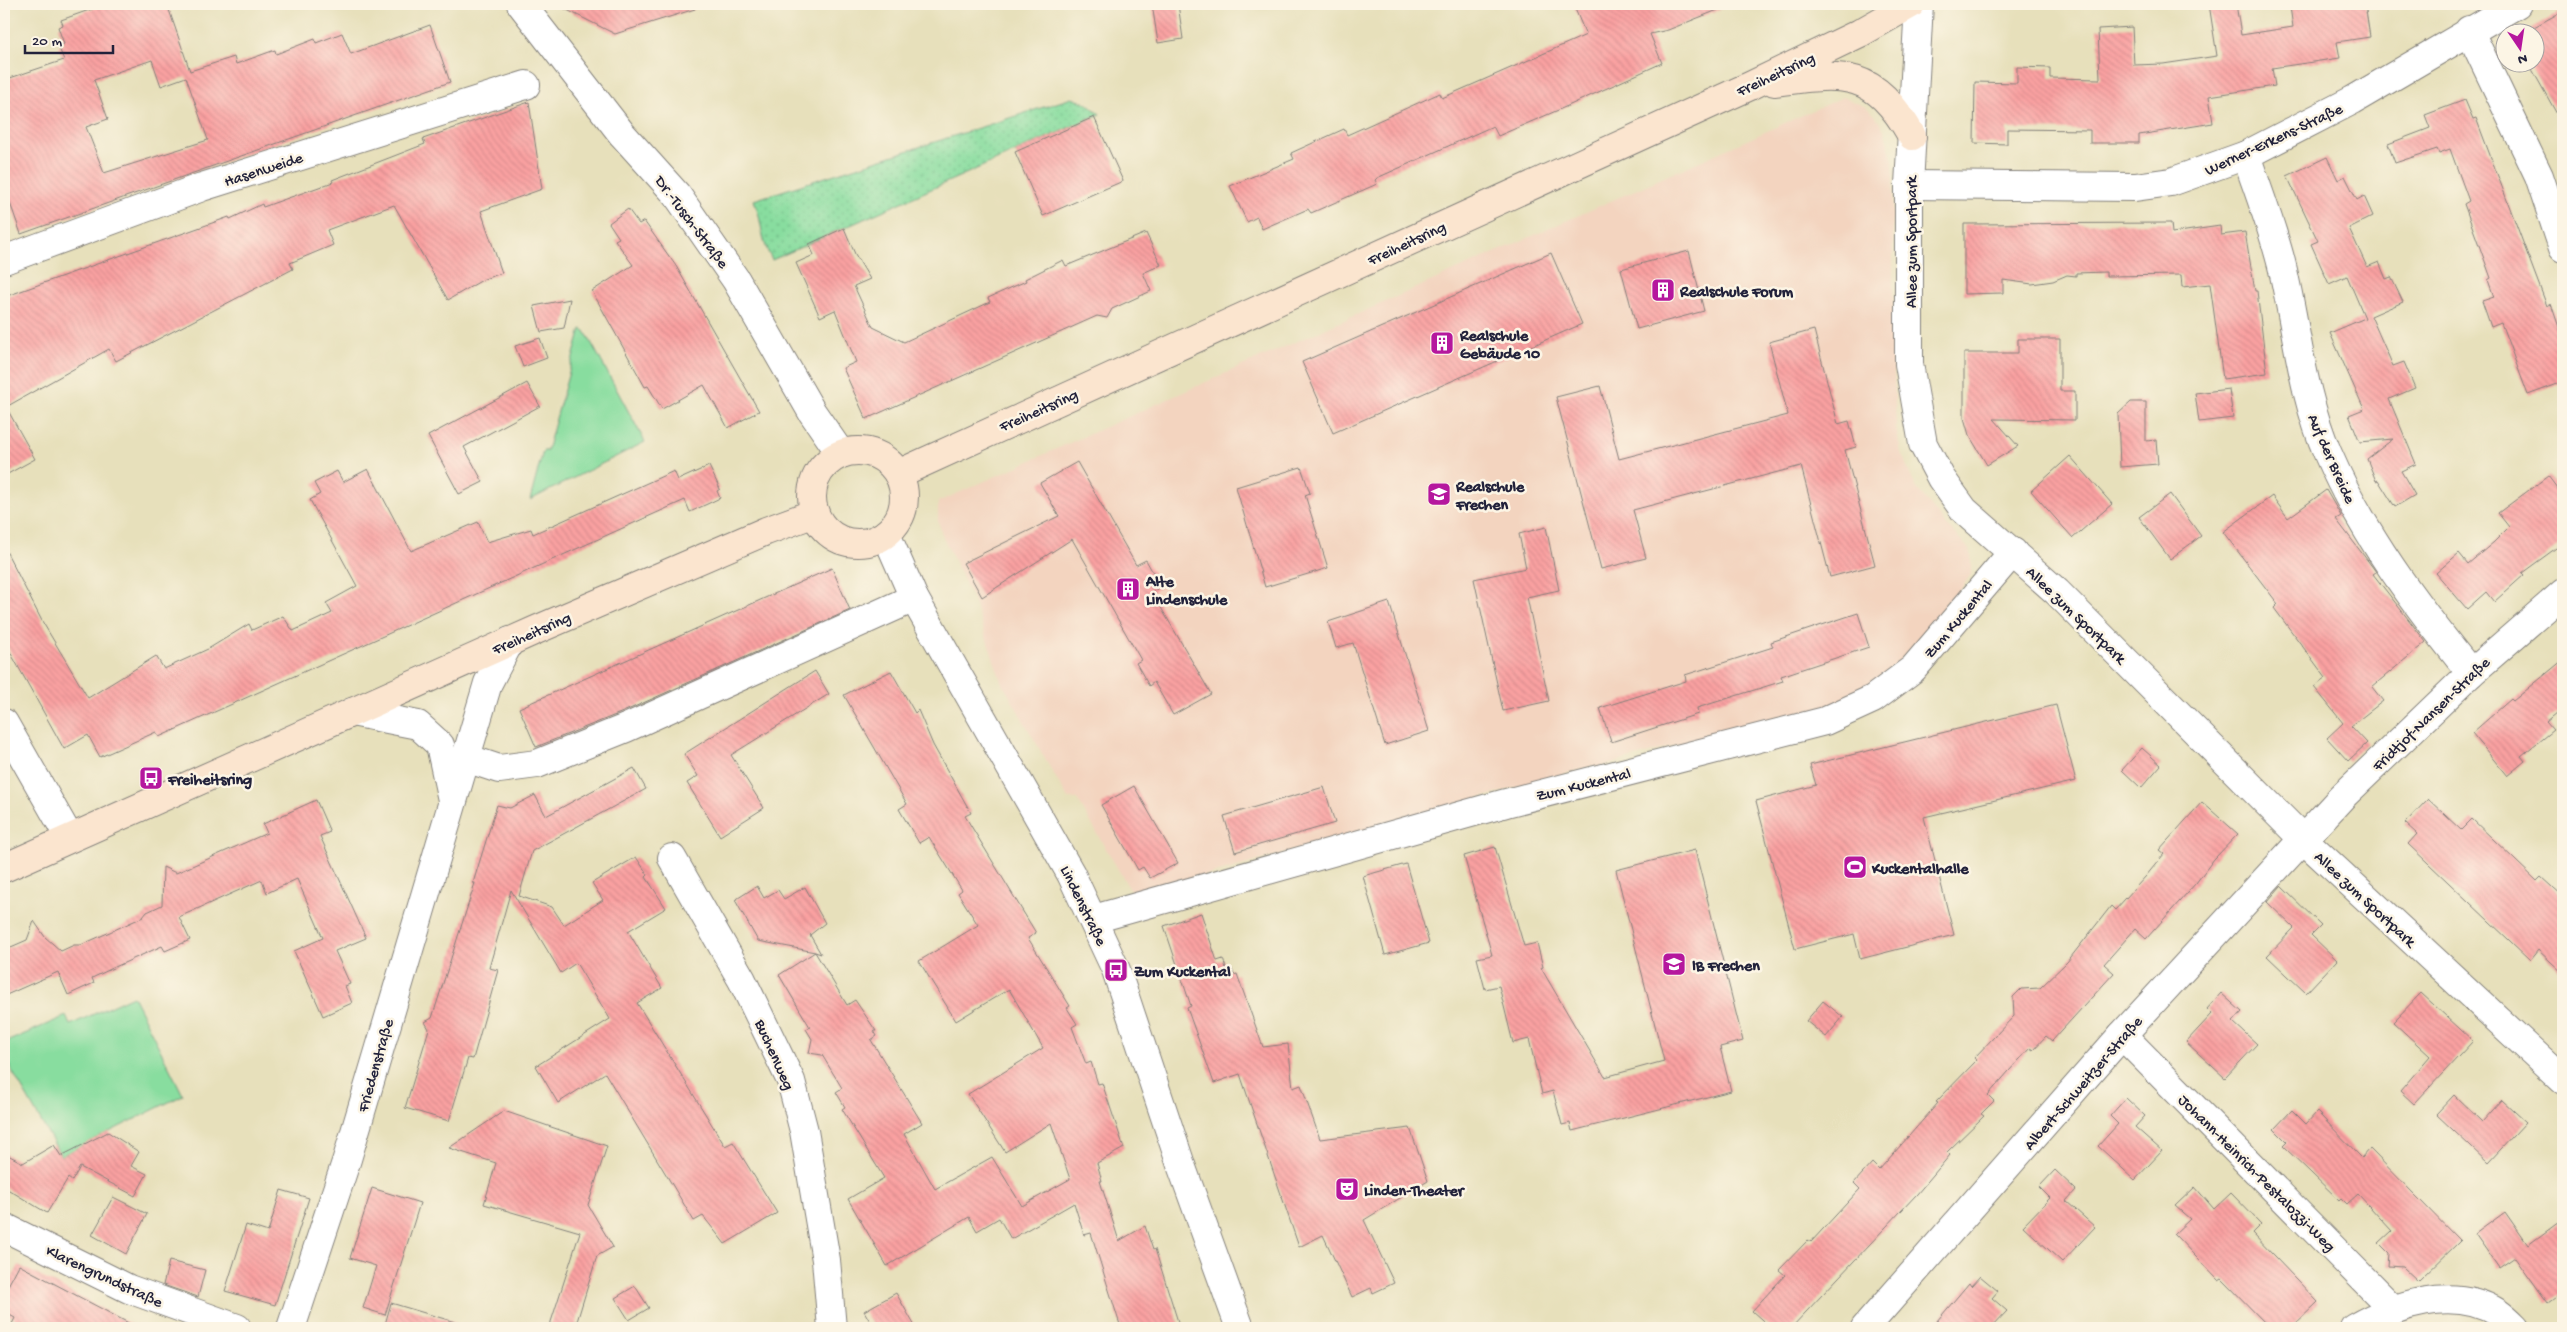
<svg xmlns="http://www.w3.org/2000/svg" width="2567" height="1332" font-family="'Gochi Hand',sans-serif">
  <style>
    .built { fill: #f3d4bf }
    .grass { fill: url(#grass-dots); stroke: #55806d }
    .green { fill: #88dd9f; stroke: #55806d }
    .building { fill: url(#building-back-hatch); fill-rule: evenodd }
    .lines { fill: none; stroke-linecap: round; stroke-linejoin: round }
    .minor-casing { stroke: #84817b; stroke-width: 30 }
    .tertiary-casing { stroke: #84817b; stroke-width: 30 }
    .secondary-casing { stroke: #84817b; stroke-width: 30 }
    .minor { stroke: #fff; stroke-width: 28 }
    .tertiary { stroke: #fff; stroke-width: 28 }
    .secondary { stroke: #fbe5cf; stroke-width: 28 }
    .labels { text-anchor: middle; stroke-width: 5; stroke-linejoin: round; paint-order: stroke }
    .street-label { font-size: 16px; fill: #22223b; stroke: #fcf5e5 }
    .poi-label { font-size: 16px; font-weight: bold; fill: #22223b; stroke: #fcf5e5; text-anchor: start }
  </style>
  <defs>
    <pattern id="grass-dots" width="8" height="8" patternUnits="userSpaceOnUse" patternTransform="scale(1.25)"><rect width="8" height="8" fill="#88dd9f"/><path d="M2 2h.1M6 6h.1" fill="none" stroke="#75bd8a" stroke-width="1.8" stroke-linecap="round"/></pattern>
    <pattern id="building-back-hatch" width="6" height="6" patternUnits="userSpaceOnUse" patternTransform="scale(1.25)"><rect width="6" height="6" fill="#faa1a1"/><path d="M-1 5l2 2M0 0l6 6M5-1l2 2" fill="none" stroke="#d68a8c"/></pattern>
  </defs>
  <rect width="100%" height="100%" fill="#fcf5e5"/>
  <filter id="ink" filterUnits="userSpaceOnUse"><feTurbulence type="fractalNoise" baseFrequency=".02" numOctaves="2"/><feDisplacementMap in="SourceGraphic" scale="10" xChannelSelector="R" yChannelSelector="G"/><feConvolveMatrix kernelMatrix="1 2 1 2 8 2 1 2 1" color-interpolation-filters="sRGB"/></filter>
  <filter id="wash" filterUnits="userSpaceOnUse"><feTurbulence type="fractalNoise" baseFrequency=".0096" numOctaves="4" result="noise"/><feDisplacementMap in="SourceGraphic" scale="20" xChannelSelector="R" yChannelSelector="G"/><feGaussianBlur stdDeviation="1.12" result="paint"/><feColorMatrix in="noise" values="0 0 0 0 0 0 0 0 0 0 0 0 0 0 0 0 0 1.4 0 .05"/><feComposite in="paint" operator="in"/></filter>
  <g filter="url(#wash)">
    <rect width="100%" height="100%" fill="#e7e0bb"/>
    <path class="built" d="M1843,97l23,10 9,8 9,15 9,31v183l3,85 5,23 14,34 27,34 26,28 3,8v18l-23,34 -51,57 -37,27 -18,10 -37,12 -92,21 -117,33 -3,-2 -452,128 -9,-1 -55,-94h-9l-67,-118 -28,-82 -30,-62 -5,-16v-19z"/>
    <path class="grass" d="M1072,98l16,6 12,10 -328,146c-12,-21 -9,-38 -18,-60z"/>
    <g class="green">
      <path d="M581,329l4,2 60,111 -115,58 13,-49h4z"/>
      <path d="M133,996l50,99 -122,61 -57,-99v-14l62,-27 4,9z"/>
    </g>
    <g id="blocks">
      <g class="building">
        <path d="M106,4h61l23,67 44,-14 2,7 39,-14 1,4 39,-15 1,4 26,-10 9,21 79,-29 20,57 -429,152 -17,-48v-106l60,-20 -6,-14 6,-2 -6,-17 5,-2 -2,-5zM152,60l9,26 25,-9 22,63 -104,33 -18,-46 22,-8 -14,-39z"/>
        <path d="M555,4h139l1,5 -80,25z"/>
        <path d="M1152,4h26l5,35 -25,4z"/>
        <path d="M1573,4l157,1 -62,25 -18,4 12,29 -92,42 -72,31 -5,-10 -116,52 -2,2 2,4 -66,29 -3,-4 -46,20 -5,-12 -10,5 -17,-36 64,-27 -3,-6 53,-24 3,6 93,-42 2,5 144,-63z"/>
        <path d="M2209,4h27l5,31 52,-8 -3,-20 23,-3h52l5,33 -33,5 3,16 -68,10 3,18 -66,10 4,27 -74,12v8h-49v-13l-83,-1v15l-33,-1 1,-61 42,1v-16l33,1v10l50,1 -2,-50 34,-2 2,38 29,-1 54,-8z"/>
        <path d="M2563,11v114l-35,-63h6v-30h-9z"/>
        <path d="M2465,100l8,19 3,-1 71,188 4,-2 12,35v43l-35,13 -27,-72 -10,4 -9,-26 12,-4 -6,-17 3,-2 -27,-74 5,-3 -19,-52 -11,4 -2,-4 -42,14 -7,-19 42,-16 -5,-13z"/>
        <path d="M529,102l13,87 -61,22 21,62 -18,6 -36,21 -54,-95 -67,25 6,15 -43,18 3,6 -177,92 -7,-12 -103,58 29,52 -31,17v-179l225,-80 1,2 32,-15 1,3 70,-25 -1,-2 93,-36 -2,-5z"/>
        <path d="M1094,117l29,64 -80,35 -28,-64z"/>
        <path d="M2327,157l11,23 7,-4 12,24 7,-4 9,20 -24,12 18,39 12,-5 7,17 5,-2 12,25 -32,14 22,50 11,-4 11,26 -26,11 27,65 -15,7 14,24 -20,12 -17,-27 -2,1 -9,-22 26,-20 -33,3 -11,-27 15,-6 -34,-76 35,-15 -18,-42 -18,8 -18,-40 7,-3 -31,-65z"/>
        <path d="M628,209l11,15 5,-3 32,45 83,145 -31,17 -24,-43 -42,24 -14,-23 -3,1 -53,-96 41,-26 -18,-25 4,-2 -10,-15z"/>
        <path d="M2171,223l1,10 48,-7 1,9 24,-3 10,59h2l10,82 -44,6 -13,-95 -28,3 -1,-12 -75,1v-4l-30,1v3l-9,-1 -14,6 -21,3 -29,-4v13l-39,1v-70z"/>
        <path d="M844,228l11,26 15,25 -16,7 19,41 31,15 86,-40 -2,-4 38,-17 -1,-2 38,-19 3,6 80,-33 15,32 -18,8 8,18 -39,18 -5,9 -10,-2 -231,103 -23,-51 13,-6 -21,-52 -15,7 -24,-54 18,-8 -5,-11z"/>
        <path d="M1689,251l15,60 -67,18 -16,-60z"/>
        <path d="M1551,253l31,71 -249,109 -31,-71z"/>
        <path d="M570,299l-6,29 -23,4 -7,-26z"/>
        <path d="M1814,330l24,94 11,-3 7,26 -11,3 30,115 -45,12 -29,-111 -168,44 13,48 -45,11 -45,-172 44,-11 19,73 169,-44 -19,-73z"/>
        <path d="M540,338l7,20 -24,9 -8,-21z"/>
        <path d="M2018,339h42v52h15v29l-81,-1 24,27 -31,19 -18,-30 -5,-17v-65h54z"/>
        <path d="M527,383l13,23 -76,41 19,35 -24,12 -31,-58z"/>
        <path d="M2229,389l4,29 -34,4 -4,-29z"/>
        <path d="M2131,402h15v39l10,-1 2,24 -38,3 -2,-53z"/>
        <path d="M2070,456l42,48 -39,34 -42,-47z"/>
        <path d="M1077,462l59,103 10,-5 15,27 -9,5 59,102 -38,21 -19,-33 -5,4 -13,-23 5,-3 -69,-121 -90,58 -19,-34 96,-47 -19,-33z"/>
        <path d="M709,466l11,23 -3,2 3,7 -30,14 -5,-12 -526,237 -3,-5 -56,25 -12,-22 -24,14 -60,-108v-94l38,74 46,77 68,-42 8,13 44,-20 41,-25 3,6 31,-14 10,15 39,-18 -6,-10 31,-17 -47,-86 10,-6 -6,-11 23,-12 6,11 25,-13 43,82 67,-29 9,20 44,-13 2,5 141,-63 4,9z"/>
        <path d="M1301,467l9,26 -5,2 23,73 -63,19 -29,-100z"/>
        <path d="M2548,476l15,20v47l-41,30 2,2 -30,27 -8,-10 -19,17 -31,-36 23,-20 9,11 26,-22 15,-15 -11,-14z"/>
        <path d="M2326,490l15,26 -5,3 38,50 2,3 -3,2 53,68 -54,45 11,14 -32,25 16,17 -19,18 -21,-23 16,-15 -29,-36 12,-9 -52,-70 4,-4 -55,-72 49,-36 16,22z"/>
        <path d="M2170,494l31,42 -31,23 -31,-42z"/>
        <path d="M1546,527l13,63 -32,7 22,104 -46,10 -29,-132 52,-11 -7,-34z"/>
        <path d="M832,568l18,42 -227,102 -87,35 -17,-39z"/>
        <path d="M1389,602l40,129 -44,14 -32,-102 -17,5 -8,-26z"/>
        <path d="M1858,613l11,34 -88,29 2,5 -86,27 1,6 -87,28 -11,-34 86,-27 -1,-6 88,-28 -2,-5z"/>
        <path d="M2563,660v48l-17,14 7,8 -32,26 4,5 -18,15 -35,-43 39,-34 2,2z"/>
        <path d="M815,671l14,23 -98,61 33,53 -44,28 -33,-53 11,-7 -14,-22z"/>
        <path d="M891,671l24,42 3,-3 15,35 38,68 -6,3 71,117 -8,5 42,68 -3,2 10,16 -5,3 14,37 5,-2 7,22 4,-1 22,65 -27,15 5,18h-2l19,60 26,-15 8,24 2,-1 25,79h-59l-30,-95 -7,2 -10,-32 -63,36 -12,-21 -22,13 -8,-14 -82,49 -39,-67 36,-21 -42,-69 3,-2 -9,-15 6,-4 -20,-33 -13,-2 3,-14 -6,-10 4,-2 -31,-52 36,-23 -57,-11 -23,-41 22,-14 7,12 14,-8 6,9 21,-12 20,36 -15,12 11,19 -6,-2 32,53 8,-5 21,31h-2l3,5 -6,4 51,83 -18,11 31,55 57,-32 30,49 48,-27 -19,-56 -46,29 -37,-58 75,-46 -34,-59 -53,32 -37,-60 59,-36 -20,-32 4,-3 -33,-53 -10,6 -20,-34 8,-5 -63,-109z"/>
        <path d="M2056,705l20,76 -152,36 30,118 -94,24 -6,-25 -59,15 -39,-148 60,-16 -6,-20z"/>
        <path d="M2142,748l19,17 -20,23 -19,-18z"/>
        <path d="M634,768l12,21 -114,62 -13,45 33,11 12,18 39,-25 -11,-17 44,-26 12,18 -2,2 20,31 -38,23 34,57 -25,15 88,143 8,-4 44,71 -52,31 -22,-28 -9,5 -89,-148 -47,30 -22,-37 74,-47 -34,-56 -15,10 -50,-83 -22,78 9,2 -25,89 -5,-1 -19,63 -44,-13 24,-79 -4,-7 7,-4 43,-135h-2l24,-78 13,3 25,-13 11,21z"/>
        <path d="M1134,786l44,77 -28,15 -7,-11 -5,3 -37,-65z"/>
        <path d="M1324,787l11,36 -100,29 -11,-36z"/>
        <path d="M2428,799l33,31 11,-11 65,62 4,-4 22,20v76l-25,-23 -8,10 -122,-116 9,-10 -12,-11z"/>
        <path d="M316,800l14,32 -10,4 46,102 -31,13 15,33 -5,2 7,17 -29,13 -29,-65 29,-13 -26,-59 -30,14 -5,-13 -83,37 11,23 -25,11 -3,-5 -47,21 -23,11 2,5 -26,12 -10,-23 -54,24v-46l23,-10 7,-19 11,16 16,14 13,-6h7l62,-28 4,-5 15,-7 1,-38 13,6 91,-40 -4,-9z"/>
        <path d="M2202,802l36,32 -24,25 -18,24 -50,56 -11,-10 -31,35 10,9 -62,68 -6,-5 -13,14 -3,-2 -21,23 -21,24 6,6 -13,13 3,2 -37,36 3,3 -33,39 -126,134h-20l-19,-17 33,-36 -6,-5 29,-30 3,2 49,-53 -6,-6 18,-20 7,7 59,-67 -2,-1 41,-42 -3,-2 40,-42 -1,-19 8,-8 19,-1 27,-26 44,-56 4,4 31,-34 18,-22 -5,-4z"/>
        <path d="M1495,847l29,99 13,-3 6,24 -2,1 64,109 59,-16 -48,-191 79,-20 48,191 -23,6 11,44 -159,40 -2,-8 -8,2 -9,-34 -11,3 -13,-55 -16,4 -14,-57 -14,3 -8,-31 15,-3 -28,-99z"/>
        <path d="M1406,864l23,79 -44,12 -22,-79z"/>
        <path d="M2281,886l40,39 -10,10 26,25 -31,33 -39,-37 27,-28 -27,-26z"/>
        <path d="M1201,913l16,48 6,-2 4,12 5,-2 2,6 3,-1 26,73 25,-3 5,44 8,-3 19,54 90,-11 18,53 -64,39 30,63 -21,10 -2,-5 -19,9 -29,-62 -24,12 -59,-173 -26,9 -27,-75 4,-2 -27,-80z"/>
        <path d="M2221,993l21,19 -9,10 24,22 -32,34 -39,-36 26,-28 -5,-5z"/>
        <path d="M2421,993l52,48 -59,63 -14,-13 30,-35 -37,-34z"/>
        <path d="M1823,1001l20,16 -17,20 -20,-16z"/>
        <path d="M2454,1095l28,27 20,-22 24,22 -38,41 -52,-49z"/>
        <path d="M2126,1098l19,18 -10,11 27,24 -27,29 -37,-34 20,-22 -8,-8z"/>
        <path d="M2292,1110l14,14 11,-12 45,46 8,-9 90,92 -42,41 -16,-15 -14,-1 1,-13 -10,-10 13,-12 -34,-37 -11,10 -6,-6 -2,2 -56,-54 4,-4 -13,-13z"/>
        <path d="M504,1111l103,35 -19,59 25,42 -16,9 -22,72h-26l31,-96 -96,-28 12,-41 -47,-15z"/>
        <path d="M108,1132l31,20 -8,14 16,8 -12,22 -55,-29 -8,14 -4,-3 -21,35 -43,-26v-34l19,10 31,-18 7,11z"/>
        <path d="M2055,1170l21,20 -10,11 29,26 -33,35 -39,-36 27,-28 -11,-11z"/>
        <path d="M2195,1187l19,22 17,-16 30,31 -9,9 66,69 -27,26h-21l-48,-49 -3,2 -45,-47 16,-15 -15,-13z"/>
        <path d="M372,1188l48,15 -35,112 -22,-7 13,-42 -26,-8z"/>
        <path d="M281,1190l28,8 -34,107 -50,-14 21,-66 22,7z"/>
        <path d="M113,1197l34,17 -21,40 -34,-19z"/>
        <path d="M2505,1212l23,33 35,-26v73l-15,11 -33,-46 -16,11 -24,-34z"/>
        <path d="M169,1261l36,9 -7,27 -35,-12z"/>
        <path d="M19,1265l119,63h-128l5,-10 -11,-6v-19z"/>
        <path d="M1980,1276l18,15 -6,7 15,13 -16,17h-60l38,-45 2,3z"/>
        <path d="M635,1286l14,22 -20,12 -14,-22z"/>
        <path d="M896,1293l20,35h-42l-10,-17z"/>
        <path d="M391,1303l64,19 -1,6h-70z"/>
      </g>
    </g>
  </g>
  <g filter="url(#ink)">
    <use href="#blocks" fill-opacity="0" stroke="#84817b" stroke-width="1"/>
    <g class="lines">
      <g class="minor-casing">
        <g id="minor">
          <path d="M1919,4l-10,181v179l14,80 18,34 23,32 93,82 246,247 260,241"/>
          <path d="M2469,30l70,146 24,72"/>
          <path d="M2246,155c12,36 27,74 36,111 15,63 20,129 46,188 35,81 88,151 143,219"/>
          <path d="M1909,185l226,2 36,-5 75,-27 107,-55 164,-96"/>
          <path d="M4,260l198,-73 324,-102"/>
          <path d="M352,712l66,13 22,20 12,55"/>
          <path d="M4,723l65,114"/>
          <path d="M466,758l33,11 38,-5 89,-36 288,-130"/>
          <path d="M672,858l70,122 49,101 13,50 22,129 6,68"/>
          <path d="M1094,919l412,-116 319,-82 48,-22 40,-30 100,-117"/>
          <path d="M2122,1035l272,275"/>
          <path d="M4,1227l125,62 108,39"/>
          <path d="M291,1328l56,-169 141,-476 22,-42"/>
          <path d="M1865,1328l257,-293 220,-238 129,-124 92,-80"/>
          <path d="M2354,1328c41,-23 100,-43 144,-15 6,4 12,10 17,15"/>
        </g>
      </g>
      <g class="tertiary-casing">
        <g id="tertiary">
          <path d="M521,4l101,130 55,61 59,85 76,132 29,42"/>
          <path d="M886,534l28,64 157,276 45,96 65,195 59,163"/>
        </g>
      </g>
      <g class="secondary-casing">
        <g id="secondary">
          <path d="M1774,82c70,-9 99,-14 138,54"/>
          <circle cx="858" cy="497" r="46"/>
          <path d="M898,474l852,-388 110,-53 51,-29"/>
          <path d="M4,868l532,-238 230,-99 49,-18"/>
        </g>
      </g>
      <use href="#minor" class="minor"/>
      <use href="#tertiary" class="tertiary"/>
      <use href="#secondary" class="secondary"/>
    </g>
  </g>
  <defs>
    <g id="building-square" transform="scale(1.25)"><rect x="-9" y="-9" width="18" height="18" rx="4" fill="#b5179e" stroke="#fcf5e5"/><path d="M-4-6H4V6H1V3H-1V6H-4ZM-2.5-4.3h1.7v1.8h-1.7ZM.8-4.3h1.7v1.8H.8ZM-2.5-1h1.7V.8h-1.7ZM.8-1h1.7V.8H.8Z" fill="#fff"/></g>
    <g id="school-square" transform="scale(1.25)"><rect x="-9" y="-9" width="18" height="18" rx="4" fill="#b5179e" stroke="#fcf5e5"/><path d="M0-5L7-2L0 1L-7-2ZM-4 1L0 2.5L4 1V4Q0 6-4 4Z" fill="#fff"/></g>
    <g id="bus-square" transform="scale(1.25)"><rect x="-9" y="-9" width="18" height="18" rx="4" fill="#b5179e" stroke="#fcf5e5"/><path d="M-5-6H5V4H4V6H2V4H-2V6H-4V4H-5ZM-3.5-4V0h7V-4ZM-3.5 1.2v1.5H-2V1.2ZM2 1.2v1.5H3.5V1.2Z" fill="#fff"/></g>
    <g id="stadium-square" transform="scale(1.25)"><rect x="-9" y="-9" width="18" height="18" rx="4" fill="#b5179e" stroke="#fcf5e5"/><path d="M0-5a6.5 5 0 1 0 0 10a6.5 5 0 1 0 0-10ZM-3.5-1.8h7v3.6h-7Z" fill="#fff"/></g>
    <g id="theatre-square" transform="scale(1.25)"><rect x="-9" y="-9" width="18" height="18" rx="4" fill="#b5179e" stroke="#fcf5e5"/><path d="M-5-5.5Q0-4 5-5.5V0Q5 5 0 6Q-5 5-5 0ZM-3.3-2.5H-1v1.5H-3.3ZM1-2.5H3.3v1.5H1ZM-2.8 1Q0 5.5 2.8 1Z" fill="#fff"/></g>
  </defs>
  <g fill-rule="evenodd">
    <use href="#building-square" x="1663" y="290"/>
    <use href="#building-square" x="1442" y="343"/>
    <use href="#school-square" x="1439" y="494"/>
    <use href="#building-square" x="1128" y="589"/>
    <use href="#bus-square" x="151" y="778"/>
    <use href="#stadium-square" x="1855" y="867"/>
    <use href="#school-square" x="1674" y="964"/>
    <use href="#bus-square" x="1116" y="970"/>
    <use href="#theatre-square" x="1347" y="1189"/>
  </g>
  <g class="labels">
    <g class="street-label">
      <text transform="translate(1775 73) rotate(-25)" y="6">Freiheitsring</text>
      <text transform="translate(2273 138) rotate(-25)" y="6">Werner-Erkens-Straße</text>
      <text transform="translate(263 168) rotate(-18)" y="6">Hasenweide</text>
      <text transform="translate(693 221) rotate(53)" y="6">Dr.-Tusch-Straße</text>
      <text transform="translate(1406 242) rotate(-25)" y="6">Freiheitsring</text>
      <text transform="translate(1910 242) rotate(-90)" y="6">Allee zum Sportpark</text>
      <text transform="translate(1038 409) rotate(-24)" y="6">Freiheitsring</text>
      <text transform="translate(2333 458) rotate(66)" y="6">Auf der Breide</text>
      <text transform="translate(2077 614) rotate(44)" y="6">Allee zum Sportpark</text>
      <text transform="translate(1957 618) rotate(-50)" y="6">Zum Kuckental</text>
      <text transform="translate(531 632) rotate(-24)" y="6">Freiheitsring</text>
      <text transform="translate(2430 713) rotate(-44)" y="6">Fridtjof-Nansen-Straße</text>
      <text transform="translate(1583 783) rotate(-14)" y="6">Zum Kuckental</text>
      <text transform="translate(2366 898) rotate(43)" y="6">Allee zum Sportpark</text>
      <text transform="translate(1085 905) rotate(64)" y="6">Lindenstraße</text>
      <text transform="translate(776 1054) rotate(66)" y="6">Buchenweg</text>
      <text transform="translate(374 1065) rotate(-74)" y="6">Friedenstraße</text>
      <text transform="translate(2082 1082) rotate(-49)" y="6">Albert-Schweitzer-Straße</text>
      <text transform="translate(2258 1172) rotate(45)" y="6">Johann-Heinrich-Pestalozzi-Weg</text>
      <text transform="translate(105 1275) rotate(25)" y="6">Klarengrundstraße</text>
    </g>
    <g class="poi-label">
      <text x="1680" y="296">Realschule Forum</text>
      <text x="1460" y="340">Realschule<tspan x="1460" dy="18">Gebäude 10</tspan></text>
      <text x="1456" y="491">Realschule<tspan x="1456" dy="18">Frechen</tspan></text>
      <text x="1146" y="586">Alte<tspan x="1146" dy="18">Lindenschule</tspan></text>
      <text x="168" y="784">Freiheitsring</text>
      <text x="1872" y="873">Kuckentalhalle</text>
      <text x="1692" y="970">IB Frechen</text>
      <text x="1134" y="976">Zum Kuckental</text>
      <text x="1364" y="1195">Linden-Theater</text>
    </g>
  </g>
  <rect width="2567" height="1332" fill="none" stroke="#fcf5e5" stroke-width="20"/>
  <g transform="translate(2520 48) rotate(167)"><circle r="24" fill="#fcf5e5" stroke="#a5a1a1"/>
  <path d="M0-4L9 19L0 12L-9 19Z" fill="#b5179e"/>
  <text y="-8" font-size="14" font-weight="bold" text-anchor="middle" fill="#22223b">N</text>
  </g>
  <path d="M25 45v8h88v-8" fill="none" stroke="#22223b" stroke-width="2.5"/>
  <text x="32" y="45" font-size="15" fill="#22223b" stroke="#fcf5e5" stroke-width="4" paint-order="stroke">20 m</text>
</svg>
